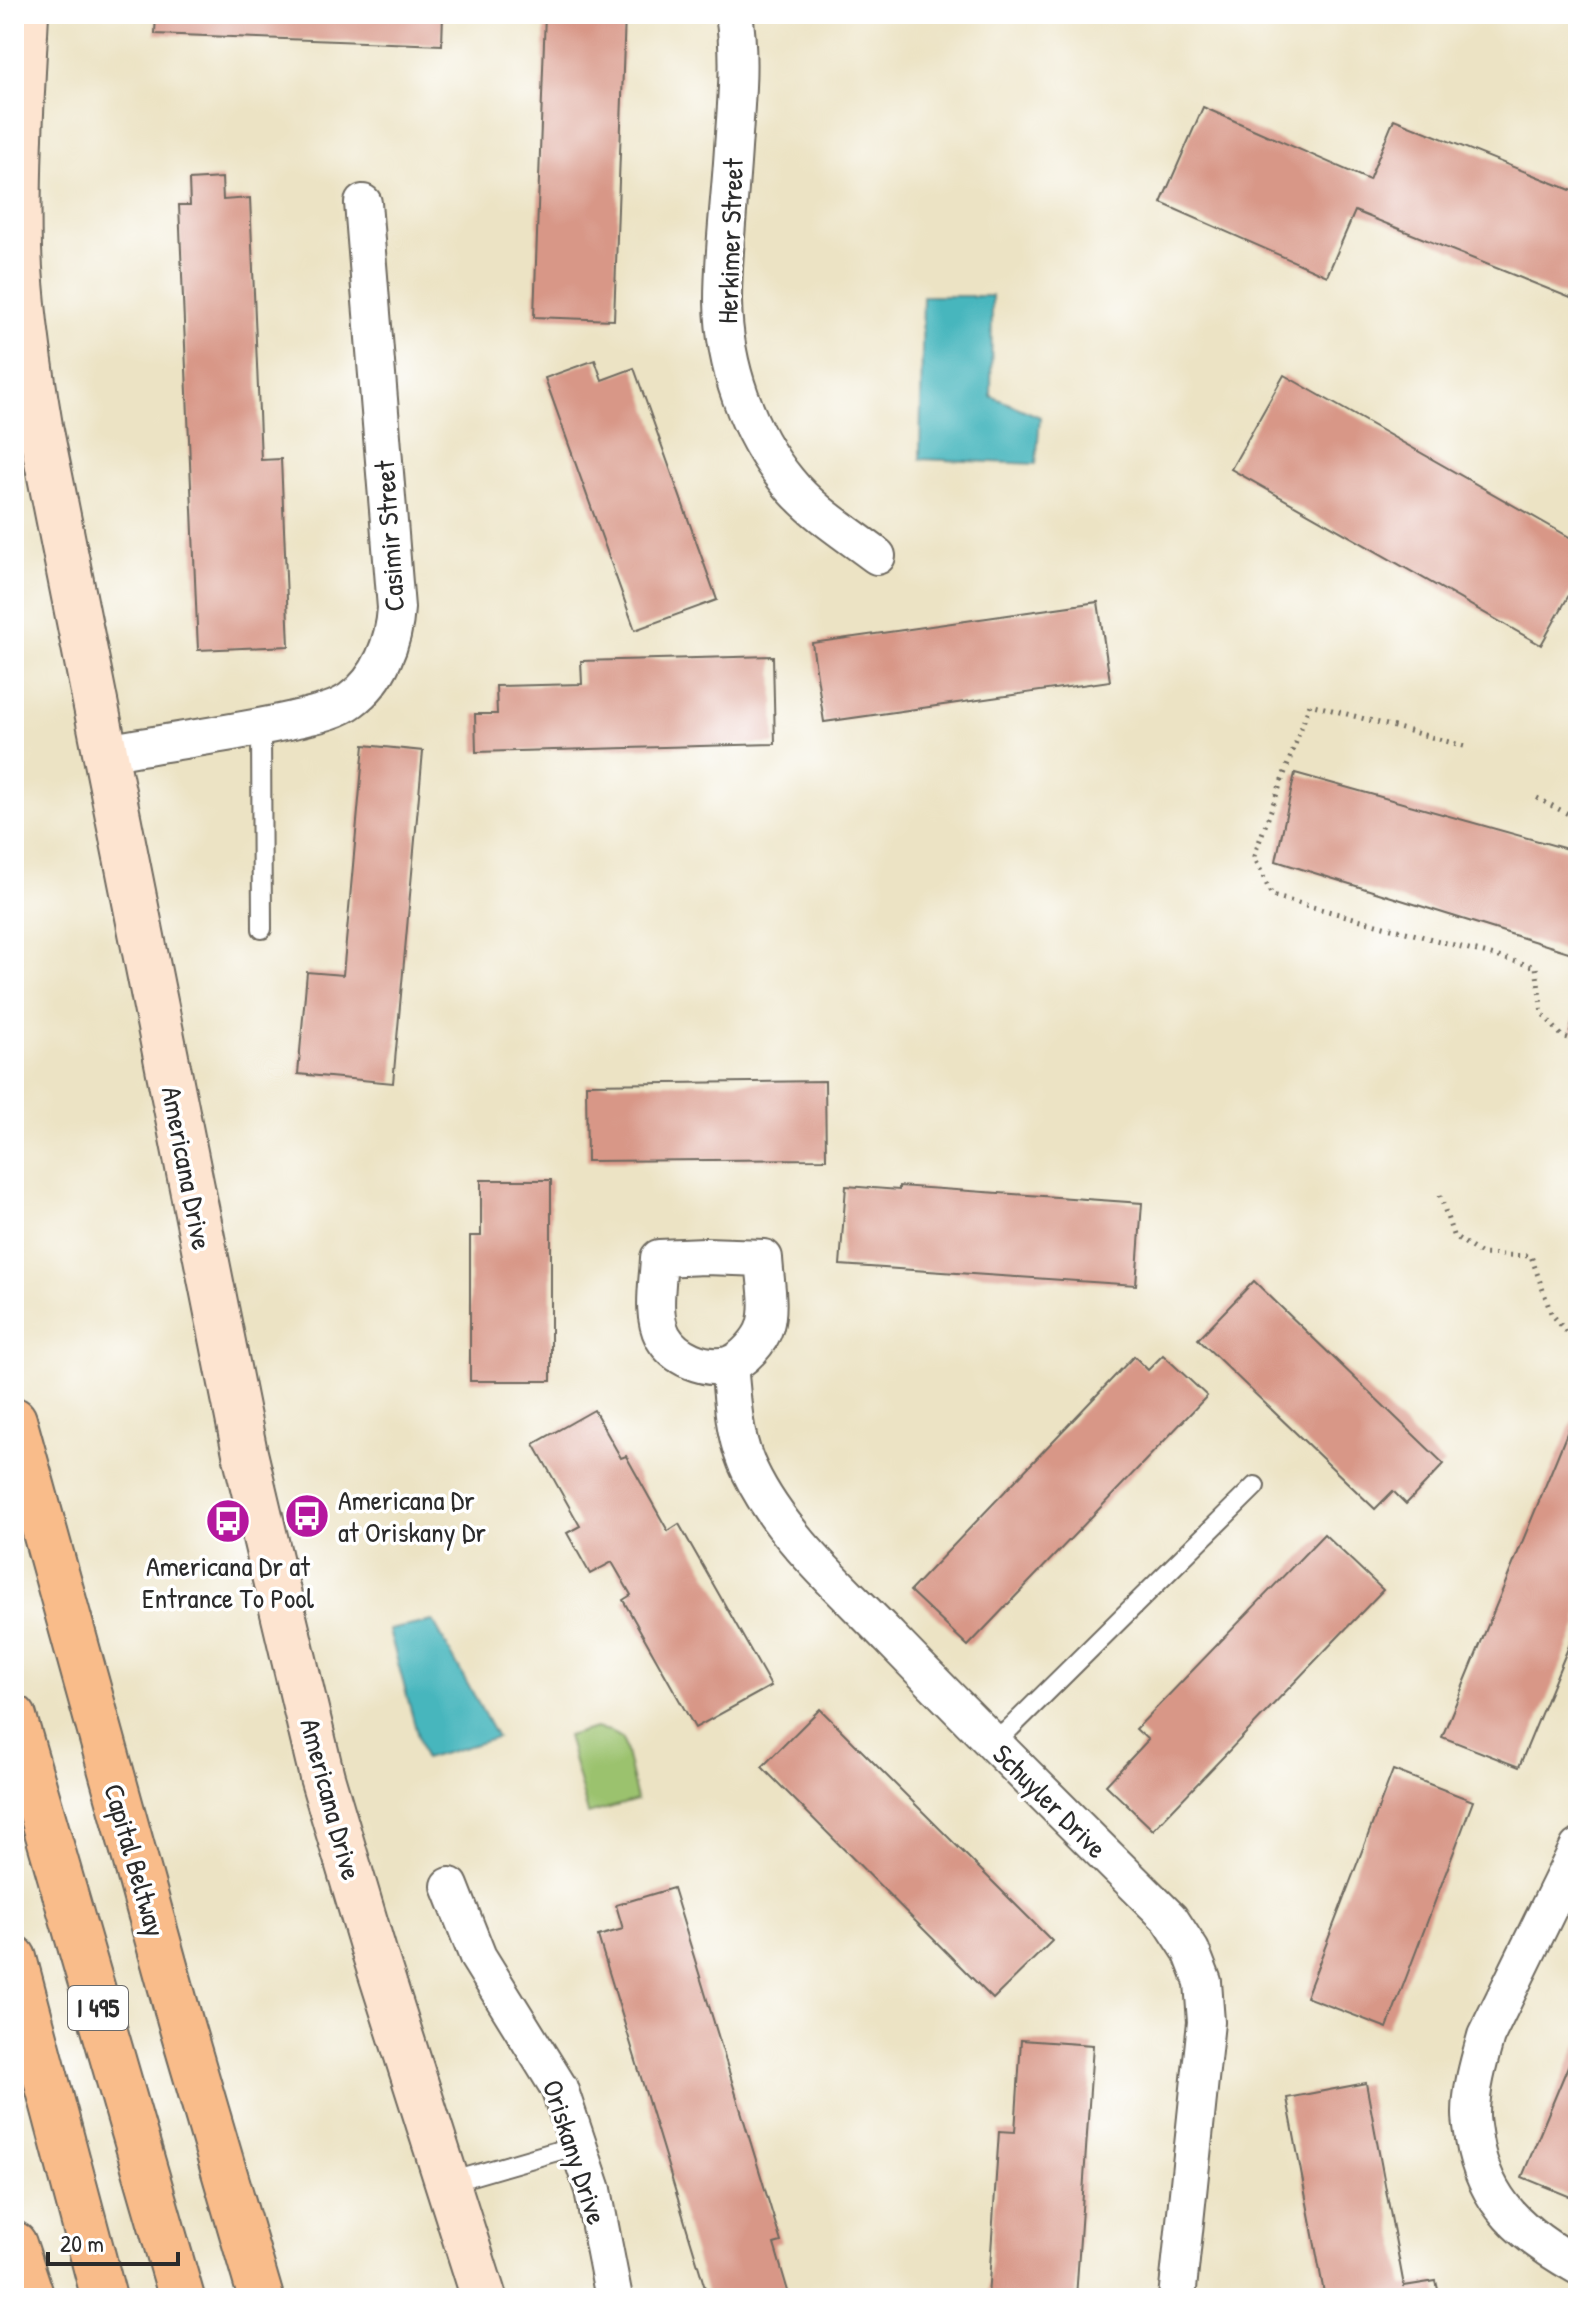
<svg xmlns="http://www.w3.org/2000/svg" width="1592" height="2312" font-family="'Patrick Hand',sans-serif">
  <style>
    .green { fill: #9bc26e; stroke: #63764c; stroke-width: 2 }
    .water { fill: #46b6bd; stroke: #387074; stroke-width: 2 }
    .building { fill: #d89787 }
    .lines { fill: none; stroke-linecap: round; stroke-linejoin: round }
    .lane-casing { stroke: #6f6b61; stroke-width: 22 }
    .street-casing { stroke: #6f6b61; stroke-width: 40 }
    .secondary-casing { stroke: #6f6b61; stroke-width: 48 }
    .highway-casing { stroke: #6f6b61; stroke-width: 48 }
    .path { stroke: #6f6b61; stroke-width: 5; stroke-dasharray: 2 6; stroke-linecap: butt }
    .lane { stroke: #fff; stroke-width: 18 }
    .street { stroke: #fff; stroke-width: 36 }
    .secondary { stroke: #fde4d0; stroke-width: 44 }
    .highway { stroke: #f9bc8a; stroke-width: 44 }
    .labels { text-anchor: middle; stroke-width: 7; stroke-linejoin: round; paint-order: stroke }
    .shield { fill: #fff; stroke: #6b6b6b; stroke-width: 2 }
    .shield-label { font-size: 26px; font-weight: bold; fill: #2b2b2b }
    .street-label { font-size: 28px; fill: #2b2b2b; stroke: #fff }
    .poi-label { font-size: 28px; fill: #2b2b2b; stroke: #fff; text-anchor: start }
  </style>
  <rect width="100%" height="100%" fill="#fff"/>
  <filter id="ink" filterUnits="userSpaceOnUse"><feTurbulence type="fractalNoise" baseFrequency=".0125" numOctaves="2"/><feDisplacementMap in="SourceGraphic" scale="16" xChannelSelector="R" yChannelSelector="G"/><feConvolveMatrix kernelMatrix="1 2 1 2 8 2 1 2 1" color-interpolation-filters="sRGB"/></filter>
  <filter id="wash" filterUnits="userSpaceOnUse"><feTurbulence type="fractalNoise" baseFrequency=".006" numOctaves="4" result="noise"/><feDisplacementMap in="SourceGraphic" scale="32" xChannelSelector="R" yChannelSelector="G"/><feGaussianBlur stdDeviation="1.8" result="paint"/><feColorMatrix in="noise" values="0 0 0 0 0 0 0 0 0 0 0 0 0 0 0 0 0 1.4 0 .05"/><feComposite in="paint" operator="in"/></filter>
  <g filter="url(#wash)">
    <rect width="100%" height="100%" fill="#ece3c4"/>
    <path class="green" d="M595,1728l15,3 13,8 14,61 -49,14 -21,-78z"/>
    <g class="water">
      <path d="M923,296h69l-1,100 49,21 -4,47 -116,-5z"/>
      <path d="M433,1621l64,117 -73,21 -35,-129z"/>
    </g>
    <g id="blocks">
      <g class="building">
        <path d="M156,14h287l-1,31 -287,-11z"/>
        <path d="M545,14h80l-11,306 -80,-3z"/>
        <path d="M1203,107l166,73 25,-61 184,74v108l-223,-90 -28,65 -166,-73z"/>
        <path d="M222,178l1,22 27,-2 11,262 20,-1 8,187 -91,4 -19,-445h11l-1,-25z"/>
        <path d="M595,360l7,20 32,-12 83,232 -82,30 -90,-252z"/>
        <path d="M1284,375l294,167v37l-37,66 -310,-176z"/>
        <path d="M1098,602l12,79 -286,41 -12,-79z"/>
        <path d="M773,656l2,88 -299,8 -1,-38h22l-1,-28 86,-2 -1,-23z"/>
        <path d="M364,745l59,6 -30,332 -95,-9 9,-102 36,3z"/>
        <path d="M1295,773l283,79v103l-302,-94z"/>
        <path d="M1577,1006h1v27l-8,-2z"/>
        <path d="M825,1081l1,78 -239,2 -1,-77z"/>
        <path d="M481,1180h70v201h-81v-145h11z"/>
        <path d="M846,1186l53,4v-4l243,17 -6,82 -296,-20z"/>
        <path d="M1254,1281l190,183 -38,40 -13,-13 -18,18 -177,-170z"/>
        <path d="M1163,1355l44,41 -239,250 -58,-55 224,-235 14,14z"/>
        <path d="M594,1410l27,48 5,-2 42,75 11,-7 92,162 -76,42 -72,-128 8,-5 -19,-33 -22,12 -23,-41 13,-7 -46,-82z"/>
        <path d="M1572,1421l6,3v200l-59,143 -77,-30z"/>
        <path d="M1324,1534l59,56 -230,240 -47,-45 42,-45 -12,-11z"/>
        <path d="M820,1709l232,232 -59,58 -231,-232z"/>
        <path d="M1393,1770l80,31 -86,227 -81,-31z"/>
        <path d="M673,1888l108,354 -7,2 16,54h-82l-110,-362 25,-7 -7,-24z"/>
        <path d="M1021,2040l72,5 -17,253h-88l11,-167 16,1z"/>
        <path d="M1578,2042v158l-56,-23z"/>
        <path d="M1366,2083l38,203 32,-5 4,17h-115l-38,-200z"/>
      </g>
    </g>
  </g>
  <g filter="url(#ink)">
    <use href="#blocks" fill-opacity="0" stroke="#6f6b61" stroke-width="2"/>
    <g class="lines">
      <g class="lane-casing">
        <g id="lane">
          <path d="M261,727l1,202"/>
          <path d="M993,1745l262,-259"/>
          <path d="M447,2183l131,-38"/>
        </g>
      </g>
      <g class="street-casing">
        <g id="street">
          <path d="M734,14c7,44 2,90 -1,134 -3,51 -10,102 -10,153 1,65 24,131 65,181 24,30 59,51 89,74"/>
          <path d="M104,753c63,-11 127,-19 189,-33 19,-5 42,-8 58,-20 29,-21 43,-58 45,-92l-33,-405"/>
          <path d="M705,1256l59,2c1,21 7,47 1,68 -4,14 -22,35 -37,39 -24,5 -53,-7 -65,-28 -12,-23 -5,-54 -4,-79z"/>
          <path d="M729,1365c4,36 4,72 21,106 31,65 91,116 140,167 92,95 186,188 280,281l21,32 12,31 3,40 -29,276"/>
          <path d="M1578,1848l-92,188c-7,25 -15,52 -15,78 0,8 2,17 3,25 10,64 50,97 104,127"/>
          <path d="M450,1886l28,71 81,131 34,102 21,108"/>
        </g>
      </g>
      <g class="secondary-casing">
        <path id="secondary" d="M26,14c-4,78 -9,156 -7,234 2,59 11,119 21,178l205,1027 77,324 52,175 110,346"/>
      </g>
      <g class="highway-casing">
        <g id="highway">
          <path d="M14,1420l168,608 79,270"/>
          <path d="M14,1717l168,581"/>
          <path d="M14,1958l90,340"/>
          <path d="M14,2244l18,54"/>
        </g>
      </g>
      <g class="path">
        <path d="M1464,746l-154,-42 -56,152 18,40 264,71 6,46 20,23 16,5"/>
        <path d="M1537,798l41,21"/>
        <path d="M1440,1195l13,40 28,19 50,2 20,57 27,33"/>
      </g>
      <use href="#lane" class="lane"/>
      <use href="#street" class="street"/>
      <use href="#secondary" class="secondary"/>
      <use href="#highway" class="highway"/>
    </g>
  </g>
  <defs>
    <g id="bus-disc" transform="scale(2.3)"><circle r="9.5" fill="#b5179e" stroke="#fff"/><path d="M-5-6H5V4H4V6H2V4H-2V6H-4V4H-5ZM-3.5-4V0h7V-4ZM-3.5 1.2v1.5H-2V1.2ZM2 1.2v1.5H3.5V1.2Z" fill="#fff"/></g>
  </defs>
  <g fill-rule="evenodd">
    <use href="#bus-disc" x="307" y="1516"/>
    <use href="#bus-disc" x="228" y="1521"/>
  </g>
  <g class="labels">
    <rect class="shield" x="68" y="1986" width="60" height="44" rx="6"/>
    <g class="shield-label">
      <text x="98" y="2017">I 495</text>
    </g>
    <g class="street-label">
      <text transform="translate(730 241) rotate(-88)" y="10">Herkimer Street</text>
      <text transform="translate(389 536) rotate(-94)" y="10">Casimir Street</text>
      <text transform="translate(187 1168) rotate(79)" y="10">Americana Drive</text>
      <text transform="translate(331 1799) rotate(75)" y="10">Americana Drive</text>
      <text transform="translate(1050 1801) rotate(45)" y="10">Schuyler Drive</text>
      <text transform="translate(135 1860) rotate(74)" y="10">Capital Beltway</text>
      <text transform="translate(575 2152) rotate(72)" y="10">Oriskany Drive</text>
    </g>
    <g class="poi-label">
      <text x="338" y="1510">Americana Dr<tspan x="338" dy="32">at Oriskany Dr</tspan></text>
      <text x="228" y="1576" text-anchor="middle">Americana Dr at<tspan x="228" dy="32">Entrance To Pool</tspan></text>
    </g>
  </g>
  <rect width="1592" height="2312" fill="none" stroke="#fff" stroke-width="48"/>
  <path d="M48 2252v12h130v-12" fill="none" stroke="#2b2b2b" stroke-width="4"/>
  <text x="60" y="2252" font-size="24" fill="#2b2b2b" stroke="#ffffff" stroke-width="6" paint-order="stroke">20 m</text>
</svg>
